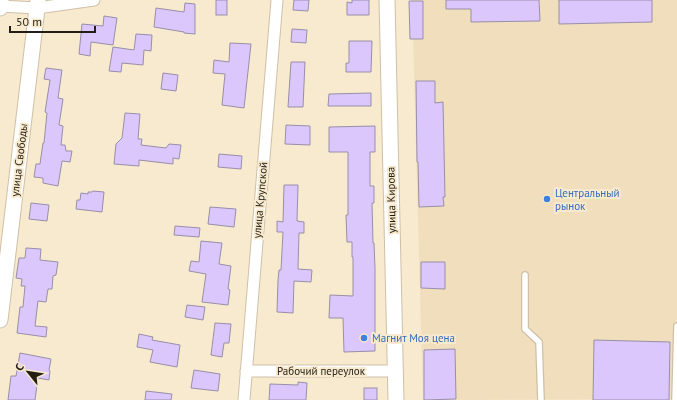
<svg xmlns="http://www.w3.org/2000/svg" width="677" height="400" font-family="'PT Sans',sans-serif">
  <style>
    .built { fill: #f0debd }
    .building { fill: #dbc7fb; stroke: #988fa8 }
    .lines { fill: none; stroke-linecap: round; stroke-linejoin: round }
    .lane-casing { stroke: #cec0a7; stroke-width: 8 }
    .street-casing { stroke: #cec0a7; stroke-width: 13 }
    .secondary-casing { stroke: #cec0a7; stroke-width: 17 }
    .lane { stroke: #fff; stroke-width: 5.5 }
    .street { stroke: #fff; stroke-width: 11 }
    .secondary { stroke: #fff; stroke-width: 15 }
    .shop-dot { fill: #3f7fe0; stroke: #f8eacf; stroke-width: 1.5 }
    .labels { text-anchor: middle; stroke-width: 4; stroke-linejoin: round; paint-order: stroke }
    .street-label { font-size: 11px; fill: #231e14; stroke: #f8eacf }
    .shop-label { font-size: 11px; fill: #366cbe; stroke: #f8eacf; text-anchor: start }
  </style>
  <rect width="100%" height="100%" fill="#f8eacf"/>
  <path class="built" d="M412,0h265v399l-254,1z"/>
  <g class="building">
    <rect x="216" y="0" width="11" height="15"/>
    <path d="M294,0h15l-1,11 -15,-1z"/>
    <path d="M352,0h17v15h-22v-13l5,1z"/>
    <path d="M446,0h93l1,21 -69,1v-13h-25z"/>
    <path d="M559,0h93v22l-93,2z"/>
    <path d="M409,1h14v38h-13z"/>
    <path d="M185,3l10,1v30l-11,-1v-1l-30,-5 2,-19 28,4z"/>
    <path d="M104,16l13,2 -4,27 -22,-3 -1,14 -11,-2 3,-30 21,2z"/>
    <path d="M292,29l15,1 -1,13 -15,-1z"/>
    <path d="M136,34l16,1 -1,16 -7,-1 -1,15 -21,-2 -1,9 -12,-1 4,-24 21,3z"/>
    <path d="M349,41h23l-1,31h-25v-9h3z"/>
    <path d="M230,43l21,1 -7,64 -22,-3 3,-31 -12,-1 1,-13 15,2z"/>
    <path d="M291,62h14l-2,45h-15z"/>
    <path d="M46,68l16,2 -4,28 5,1 -4,26 4,1 -2,19h4l1,6h6l-2,11 -8,-1 -4,25 -15,-3v-5l-9,-1 2,-13h4l3,-21h1l3,-30 -2,-1 5,-32 -6,-1z"/>
    <path d="M163,73l15,2 -2,16 -15,-2z"/>
    <path d="M416,81h19v22l8,-1 2,95h-2l1,9 -25,1 -1,-45h-1z"/>
    <path d="M371,93v13h-43l1,-12z"/>
    <path d="M125,113l15,1 -2,25h4l-1,6 25,3 3,-4 12,1 -2,14 -6,-1v6l-34,-4v6l-25,-2 2,-20 6,-6z"/>
    <path d="M286,125l24,1v19l-25,-1z"/>
    <path d="M375,126v26h-5v34h4v17h-2l1,40h1l1,25v83l-31,1 -1,-34h-14l1,-23 23,1v-39h-1v-15h-5l-1,-27h2v-63h-19v-25z"/>
    <path d="M219,154l23,2 -1,13 -23,-2z"/>
    <path d="M284,185h14l-1,36 7,1v11h-5l-1,36 14,1 -1,12 -17,-1 -1,32 -16,-1 1,-32 1,-10h2l2,-38h-6v-11l6,1z"/>
    <path d="M93,191l11,1 -2,20 -26,-3 1,-9h3l1,-7 7,1v-2h4z"/>
    <path d="M31,203l18,2 -2,16 -18,-2z"/>
    <path d="M210,207l26,2 -2,18 -26,-3z"/>
    <path d="M175,226l25,2 -1,9 -25,-2z"/>
    <path d="M201,241l21,2 -3,21 12,2 -3,23 2,1 -2,15 -26,-3 4,-28 -17,-3 2,-10 8,1z"/>
    <path d="M26,248l15,1 -1,11 18,2 -2,13 -3,1 -1,13h-4l-2,13 -8,-1 -3,25 12,1 -1,10 -29,-4 3,-26h3l2,-21h-4l1,-7 -6,-1 3,-20h6z"/>
    <path d="M421,262h24v27l-24,-1z"/>
    <path d="M187,305l18,2 -2,13 -18,-3z"/>
    <path d="M215,323l16,1 -2,19h-5l-2,14 -11,-2z"/>
    <path d="M139,334l14,3 -1,3 28,5 -3,22 -27,-5 3,-12 -16,-3z"/>
    <path d="M594,340l76,2 -1,58h-76z"/>
    <path d="M455,349l1,50 -32,1v-50z"/>
    <path d="M20,353l31,6 -2,11 1,1 -1,9 -11,-2 -3,22h-27l3,-24h5z"/>
    <path d="M194,370l26,4 -2,17 -27,-3z"/>
    <path d="M298,382l9,1 -1,17h-37l1,-16 28,1z"/>
    <rect x="364" y="388" width="13" height="12"/>
    <path d="M146,391l26,3 -1,6h-26z"/>
  </g>
  <g class="lines">
    <g class="lane-casing">
      <g id="lane">
        <path d="M525,275v54l14,13 2,58"/>
        <path d="M675,400l2,-74"/>
      </g>
    </g>
    <g class="street-casing">
      <g id="street">
        <path d="M0,6l37,2 57,-8"/>
        <path d="M246,371h149"/>
        <path d="M244,400l33,-400"/>
      </g>
    </g>
    <g class="secondary-casing">
      <g id="secondary">
        <path d="M387,0l9,400"/>
        <path d="M0,8l1,-8"/>
        <path d="M0,320l38,-320"/>
      </g>
    </g>
    <use href="#lane" class="lane"/>
    <use href="#street" class="street"/>
    <use href="#secondary" class="secondary"/>
  </g>
  <g class="shop-dot">
    <circle cx="547" cy="199" r="4"/>
    <circle cx="364" cy="338" r="4"/>
  </g>
  <g class="labels">
    <g class="street-label">
      <text transform="translate(19 160) rotate(-83)" y="4">улица Свободы</text>
      <text transform="translate(260 200) rotate(-85)" y="4">улица Крупской</text>
      <text transform="translate(391 200) rotate(-91)" y="4">улица Кирова</text>
      <text x="321" y="375">Рабочий переулок</text>
    </g>
    <g class="shop-label">
      <text x="555" y="197">Центральный<tspan x="555" dy="13">рынок</tspan></text>
      <text x="372" y="342">Магнит Моя цена</text>
    </g>
  </g>
  <g transform="translate(28 372) rotate(300)" stroke="#f8eacf" stroke-width="3" paint-order="stroke">
  <path d="M0-3L7 15L0 10L-7 15Z" fill="#231e14"/>
  <text y="-6" font-size="11" font-weight="bold" text-anchor="middle" fill="#231e14">С</text>
  </g>
  <path d="M10 26v6h85v-6" fill="none" stroke="#231e14" stroke-width="2"/>
  <text x="16" y="26" font-size="12" fill="#231e14" stroke="#f8eacf" stroke-width="3" paint-order="stroke">50 m</text>
</svg>
